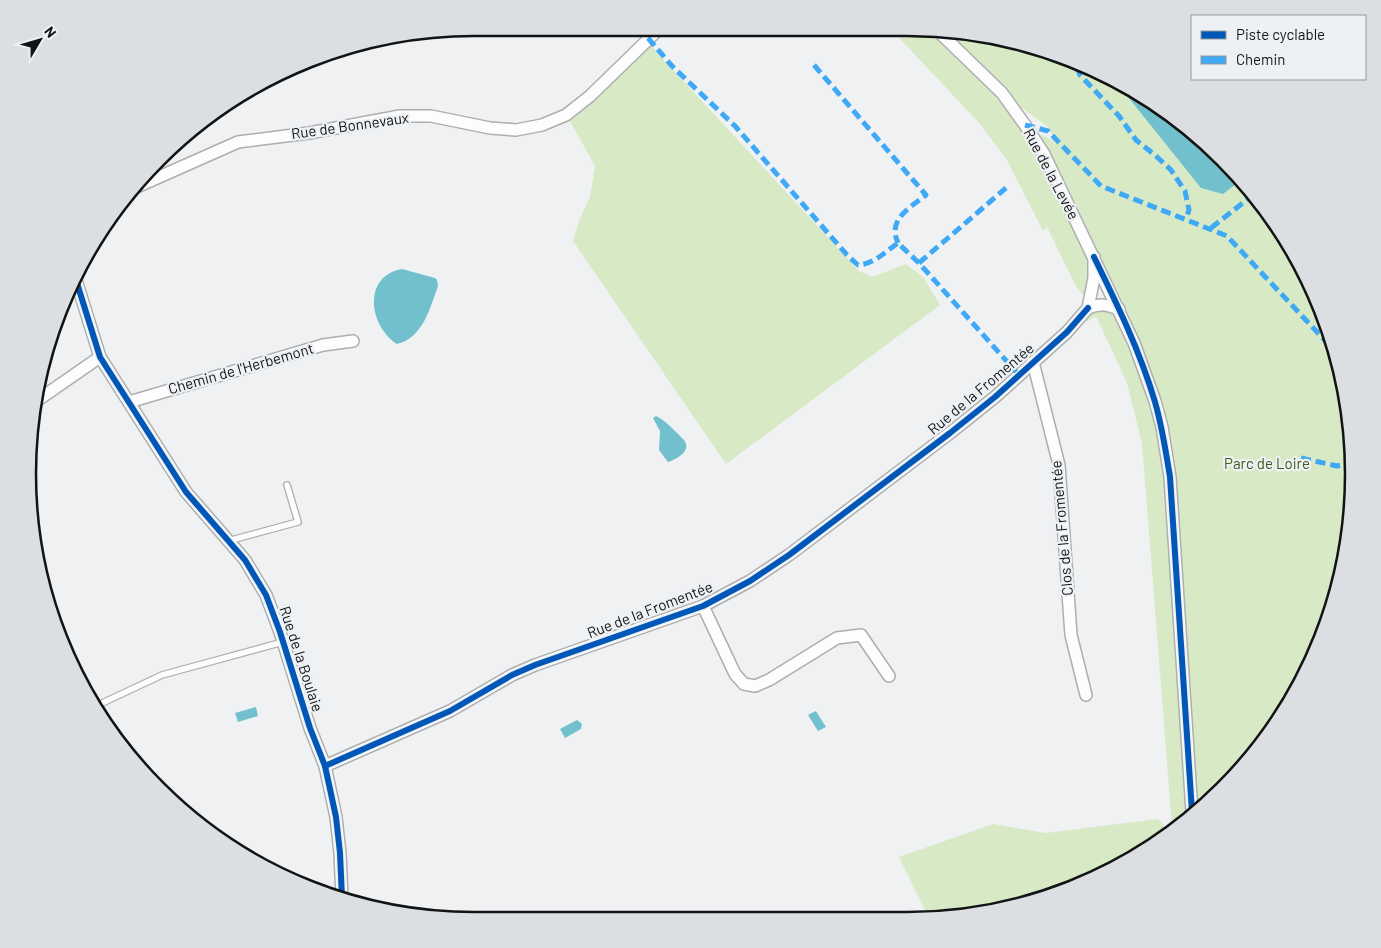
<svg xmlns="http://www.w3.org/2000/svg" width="1381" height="948" font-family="Barlow,sans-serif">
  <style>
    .green { fill: #d8e9c6 }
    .water { fill: #72c0ce }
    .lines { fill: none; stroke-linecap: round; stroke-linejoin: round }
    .lane-casing { stroke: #adaeb0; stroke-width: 8 }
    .street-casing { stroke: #adaeb0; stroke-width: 14 }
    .lane { stroke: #fdfdfd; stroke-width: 5.5 }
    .street { stroke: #fdfdfd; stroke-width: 11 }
    .quiet { stroke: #3fa9f5; stroke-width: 5; stroke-dasharray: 10 5; stroke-linecap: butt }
    .cycleway-casing { stroke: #eef1f4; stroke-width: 9 }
    .cycleway { stroke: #0057b8; stroke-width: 6 }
    .labels { text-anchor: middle; stroke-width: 4.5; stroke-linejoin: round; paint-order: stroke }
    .street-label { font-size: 15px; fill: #121314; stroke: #eef1f4 }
    .park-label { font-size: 15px; fill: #425a19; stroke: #eef1f4 }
    .rim { fill: none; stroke: #121314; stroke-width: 2.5 }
  </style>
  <rect width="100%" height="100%" fill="#eff1f3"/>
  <g class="green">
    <path d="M890,28l41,2 71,69 39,56 49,104 -2,36 -6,-1 -6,-8 -29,-59 -4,4 -36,-71 -27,-36z"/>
    <path d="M945,31l49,5 136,51 93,71 55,68 42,77 25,84 8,87 -8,87 -26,84 -41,77 -55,68 -26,18 -26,-362 -11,-46 -40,-102 -41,-87 -39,-77 12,6 5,6 -9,-19 -26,-19z"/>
    <path d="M650,45l209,226 13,6 34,-13 18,14 16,27 -214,159 -153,-223 6,-20 11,-24 5,-31 -25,-45 31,-27z"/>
    <path d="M1095,308l20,4 42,106 11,61 21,335 -17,12 -30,-383 -15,-60 -31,-67 -20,12z"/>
    <path d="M1158,819l6,7 1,5 -60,43 -111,38 -65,6 -30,-61 94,-33 53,9z"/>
  </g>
  <g class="water">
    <path d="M1116,82l14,5 93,71 18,22 -18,14 -22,-6z"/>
    <path d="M402,269l33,9 2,2 1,6c-8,22 -15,52 -41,58 -28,-18 -35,-68 5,-75z"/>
    <path d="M656,416c8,4 13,9 19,15 3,3 6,6 9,9 8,11 -7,19 -16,22l-9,-12 1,-19 -7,-13z"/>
    <path d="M256,707l2,9 -20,6 -3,-9z"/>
    <path d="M816,711l10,16 -8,4 -10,-16z"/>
    <path d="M577,720l5,4 -1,5 -16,9 -5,-9z"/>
  </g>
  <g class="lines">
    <g class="lane-casing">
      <g id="lane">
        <path d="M228,541l70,-19 -11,-37"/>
        <path d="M98,705l64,-30 121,-33"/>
      </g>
    </g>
    <g class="street-casing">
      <g id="street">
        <path d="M938,31l64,62 23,32 19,29 90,189 21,58 7,26 8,50 22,335"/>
        <path d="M132,189l106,-47 71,-9 91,-17h31l59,12 26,2 26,-5 24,-10 24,-19 70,-68"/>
        <path d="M76,280l24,77 86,135 59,68 21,35 14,37 30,96 15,38 11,51 4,36 2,45"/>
        <path d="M1088,308c12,-5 19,-3 31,1"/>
        <path d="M1033,362l26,103 12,170 15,60"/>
        <path d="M35,402l65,-45"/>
        <path d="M129,402l194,-57 30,-4"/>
        <path d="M703,606l32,68 9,10 11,2 14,-6 68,-42 24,-3 28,41"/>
        <path d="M325,766l125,-55 62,-36 23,-10 168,-59 47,-25 39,-26 161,-122 45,-36 72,-65 21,-24 6,-30v-21"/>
      </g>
    </g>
    <use href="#lane" class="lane"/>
    <use href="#street" class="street"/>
    <g class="quiet">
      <path d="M648,38l24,28 63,60 112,129 11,10c16,-1 27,-13 40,-22l21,20 100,112"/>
      <path d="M814,65l112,130c-16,13 -39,24 -28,48"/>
      <path d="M1077,67l3,8 39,41 17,24 20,16 15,14 14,21 4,19 -3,9"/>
      <path d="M1025,125l23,6 53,55 126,50 107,114"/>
      <path d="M1211,228l42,-33"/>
      <path d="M919,263l87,-75"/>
      <path d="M1301,458l36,8 12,-3 3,-4"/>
      <path d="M1349,463l3,25"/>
    </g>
    <g class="cycleway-casing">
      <g id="cycleway">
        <path d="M1094,257c23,47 46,94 61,145 7,24 11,50 15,75l22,335"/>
        <path d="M76,280l24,77 86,135 59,68 21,35 14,37 30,96 15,38 11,51 4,36 2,45"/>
        <path d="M325,766l125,-55 62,-36 23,-10 168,-59 47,-25 39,-26 161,-122 45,-36 72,-65 21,-24"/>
      </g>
    </g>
    <use href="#cycleway" class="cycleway"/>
  </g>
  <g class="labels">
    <g class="street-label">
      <text transform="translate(350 126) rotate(-8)" y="5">Rue de Bonnevaux</text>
      <text transform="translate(1051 174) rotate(62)" y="5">Rue de la Levée</text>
      <text transform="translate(241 369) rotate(-16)" y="5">Chemin de l'Herbemont</text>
      <text transform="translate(981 389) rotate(-40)" y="5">Rue de la Fromentée</text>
      <text transform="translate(1062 528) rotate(-95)" y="5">Clos de la Fromentée</text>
      <text transform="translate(650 610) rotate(-21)" y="5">Rue de la Fromentée</text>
      <text transform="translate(301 659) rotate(72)" y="5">Rue de la Boulaie</text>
    </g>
    <g class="park-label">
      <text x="1267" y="469">Parc de Loire</text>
    </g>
  </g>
  <path d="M0 0H1381V948H0ZM474 36H907A438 438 0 0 1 1345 474V474A438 438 0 0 1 907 912H474A438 438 0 0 1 36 474V474A438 438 0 0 1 474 36Z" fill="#dcdfe2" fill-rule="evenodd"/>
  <path class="rim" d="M474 36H907A438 438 0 0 1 1345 474V474A438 438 0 0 1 907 912H474A438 438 0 0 1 36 474V474A438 438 0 0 1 474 36Z"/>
  <rect x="1191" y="15" width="175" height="65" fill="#eef1f4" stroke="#96989a"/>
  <rect x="1201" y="31" width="25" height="8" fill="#0057b8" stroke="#96989a"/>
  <text x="1236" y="40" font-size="15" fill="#121314">Piste cyclable</text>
  <rect x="1201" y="56" width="25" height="8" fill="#3fa9f5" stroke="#96989a"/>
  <text x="1236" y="65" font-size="15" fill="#121314">Chemin</text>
  <g transform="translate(40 40) rotate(52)" stroke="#eef1f4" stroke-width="4" paint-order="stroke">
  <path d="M0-4L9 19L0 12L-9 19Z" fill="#121314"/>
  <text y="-8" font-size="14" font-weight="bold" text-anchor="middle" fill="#121314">N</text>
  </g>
</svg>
